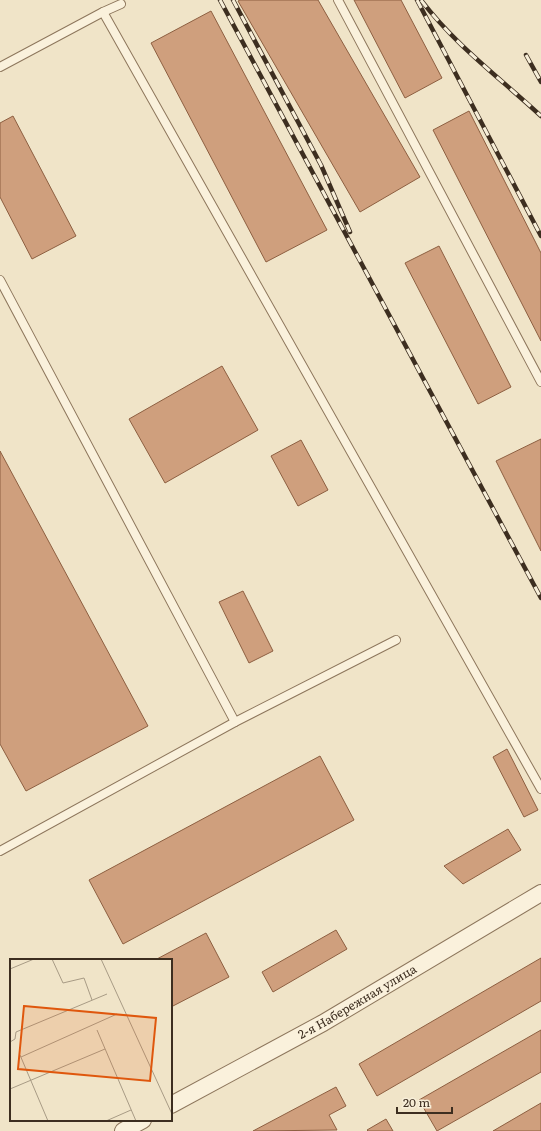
<svg xmlns="http://www.w3.org/2000/svg" width="541" height="1131" font-family="Literata,serif">
  <style>
    .building { fill: #cf9f7d; stroke: #8d5f41 }
    .lines { fill: none; stroke-linecap: round; stroke-linejoin: round }
    .lane-casing { stroke: #8d765c; stroke-width: 10 }
    .street-casing { stroke: #8d765c; stroke-width: 18 }
    .lane { stroke: #faf1dc; stroke-width: 8 }
    .street { stroke: #faf1dc; stroke-width: 16 }
    .rail-casing { stroke: #3d2e20; stroke-width: 4.5 }
    .rail { stroke: #f7eed8; stroke-width: 3; stroke-dasharray: 9; stroke-linecap: butt }
    .labels { text-anchor: middle; stroke-width: 3; stroke-linejoin: round; paint-order: stroke }
    .street-label { font-size: 12px; fill: #3d2e20; stroke: #f7eed8 }
    .inset-road { fill: none; stroke: #a89b85; stroke-width: 1 }
    .view { fill: #df570d; fill-opacity: 0.15; stroke: #df570d; stroke-width: 2 }
    .inset-edge { fill: none; stroke: #3d2e20; stroke-width: 2 }
  </style>
  <rect width="100%" height="100%" fill="#f0e4c8"/>
  <g class="building">
    <path d="M240,0h78l102,177 -60,35 -122,-211z"/>
    <path d="M354,0h47l41,78 -37,20z"/>
    <path d="M211,11l116,219 -61,32 -115,-219z"/>
    <path d="M469,111l72,142v88l-108,-211z"/>
    <path d="M13,116l63,120 -44,23 -32,-62v-74z"/>
    <path d="M439,246l72,141 -33,17 -73,-141z"/>
    <path d="M222,366l36,64 -93,53 -36,-64z"/>
    <path d="M541,439v112l-45,-90z"/>
    <path d="M301,440l27,50 -30,16 -27,-50z"/>
    <path d="M0,451l148,275 -122,65 -26,-47z"/>
    <path d="M243,591l30,60 -24,12 -30,-61z"/>
    <path d="M507,749l31,61 -14,7 -31,-60z"/>
    <path d="M320,756l34,64 -231,124 -34,-64z"/>
    <path d="M508,829l13,21 -58,34 -19,-18z"/>
    <path d="M336,930l11,19 -74,43 -11,-20z"/>
    <path d="M206,933l23,44 -58,30v-47h-16z"/>
    <path d="M541,958v43l-164,95 -18,-32z"/>
    <path d="M541,1030v42l-104,59 -18,-31z"/>
    <path d="M336,1087l10,19 -17,9 8,15 -84,1z"/>
    <path d="M541,1103v28h-48z"/>
    <path d="M386,1119l7,12h-25l-1,-1z"/>
  </g>
  <g class="lines">
    <g class="lane-casing">
      <g id="lane">
        <path d="M338,0l203,382"/>
        <path d="M103,12l438,777"/>
        <path d="M0,67l103,-55 18,-8"/>
        <path d="M0,280l235,442"/>
        <path d="M0,851l235,-129 161,-82"/>
      </g>
    </g>
    <g class="street-casing">
      <g id="street">
        <path id="s1" d="M171,1105l152,-82 218,-130"/>
        <path d="M123,1131l20,-11"/>
      </g>
    </g>
    <use href="#lane" class="lane"/>
    <use href="#street" class="street"/>
    <g class="rail-casing">
      <g id="rail">
        <path d="M220,0l321,598"/>
        <path d="M233,0l88,165 29,67"/>
        <path d="M417,0l124,236"/>
        <path d="M421,0c34,45 79,78 120,116"/>
        <path d="M526,55l15,27"/>
      </g>
    </g>
    <use href="#rail" class="rail"/>
  </g>
  <g class="labels">
    <g class="street-label">
      <text dy="4" stroke="none"><textPath href="#s1" startOffset="213">2-я Набережная улица</textPath></text>
    </g>
  </g>
  <g transform="translate(10 959)">
    <rect width="162" height="162" fill="#f0e4c8"/>
    <path class="inset-road" d="M42,0l11,24 21,-5 8,22M91,0l71,155M0,10l24,-10M87,71l39,91M0,83l5,-3 1,-7 91,-38M10,96l28,66M11,98l96,-43M0,130l95,-40M96,162l25,-11"/>
    <path class="view" d="M14,47l132,12 -6,63 -132,-12z"/>
    <rect width="162" height="162" class="inset-edge"/>
  </g>
  <path d="M397 1107v6h55v-6" fill="none" stroke="#3d2e20" stroke-width="2"/>
  <text x="403" y="1107" font-size="12" fill="#3d2e20" stroke="#f7eed8" stroke-width="3" paint-order="stroke">20 m</text>
</svg>
